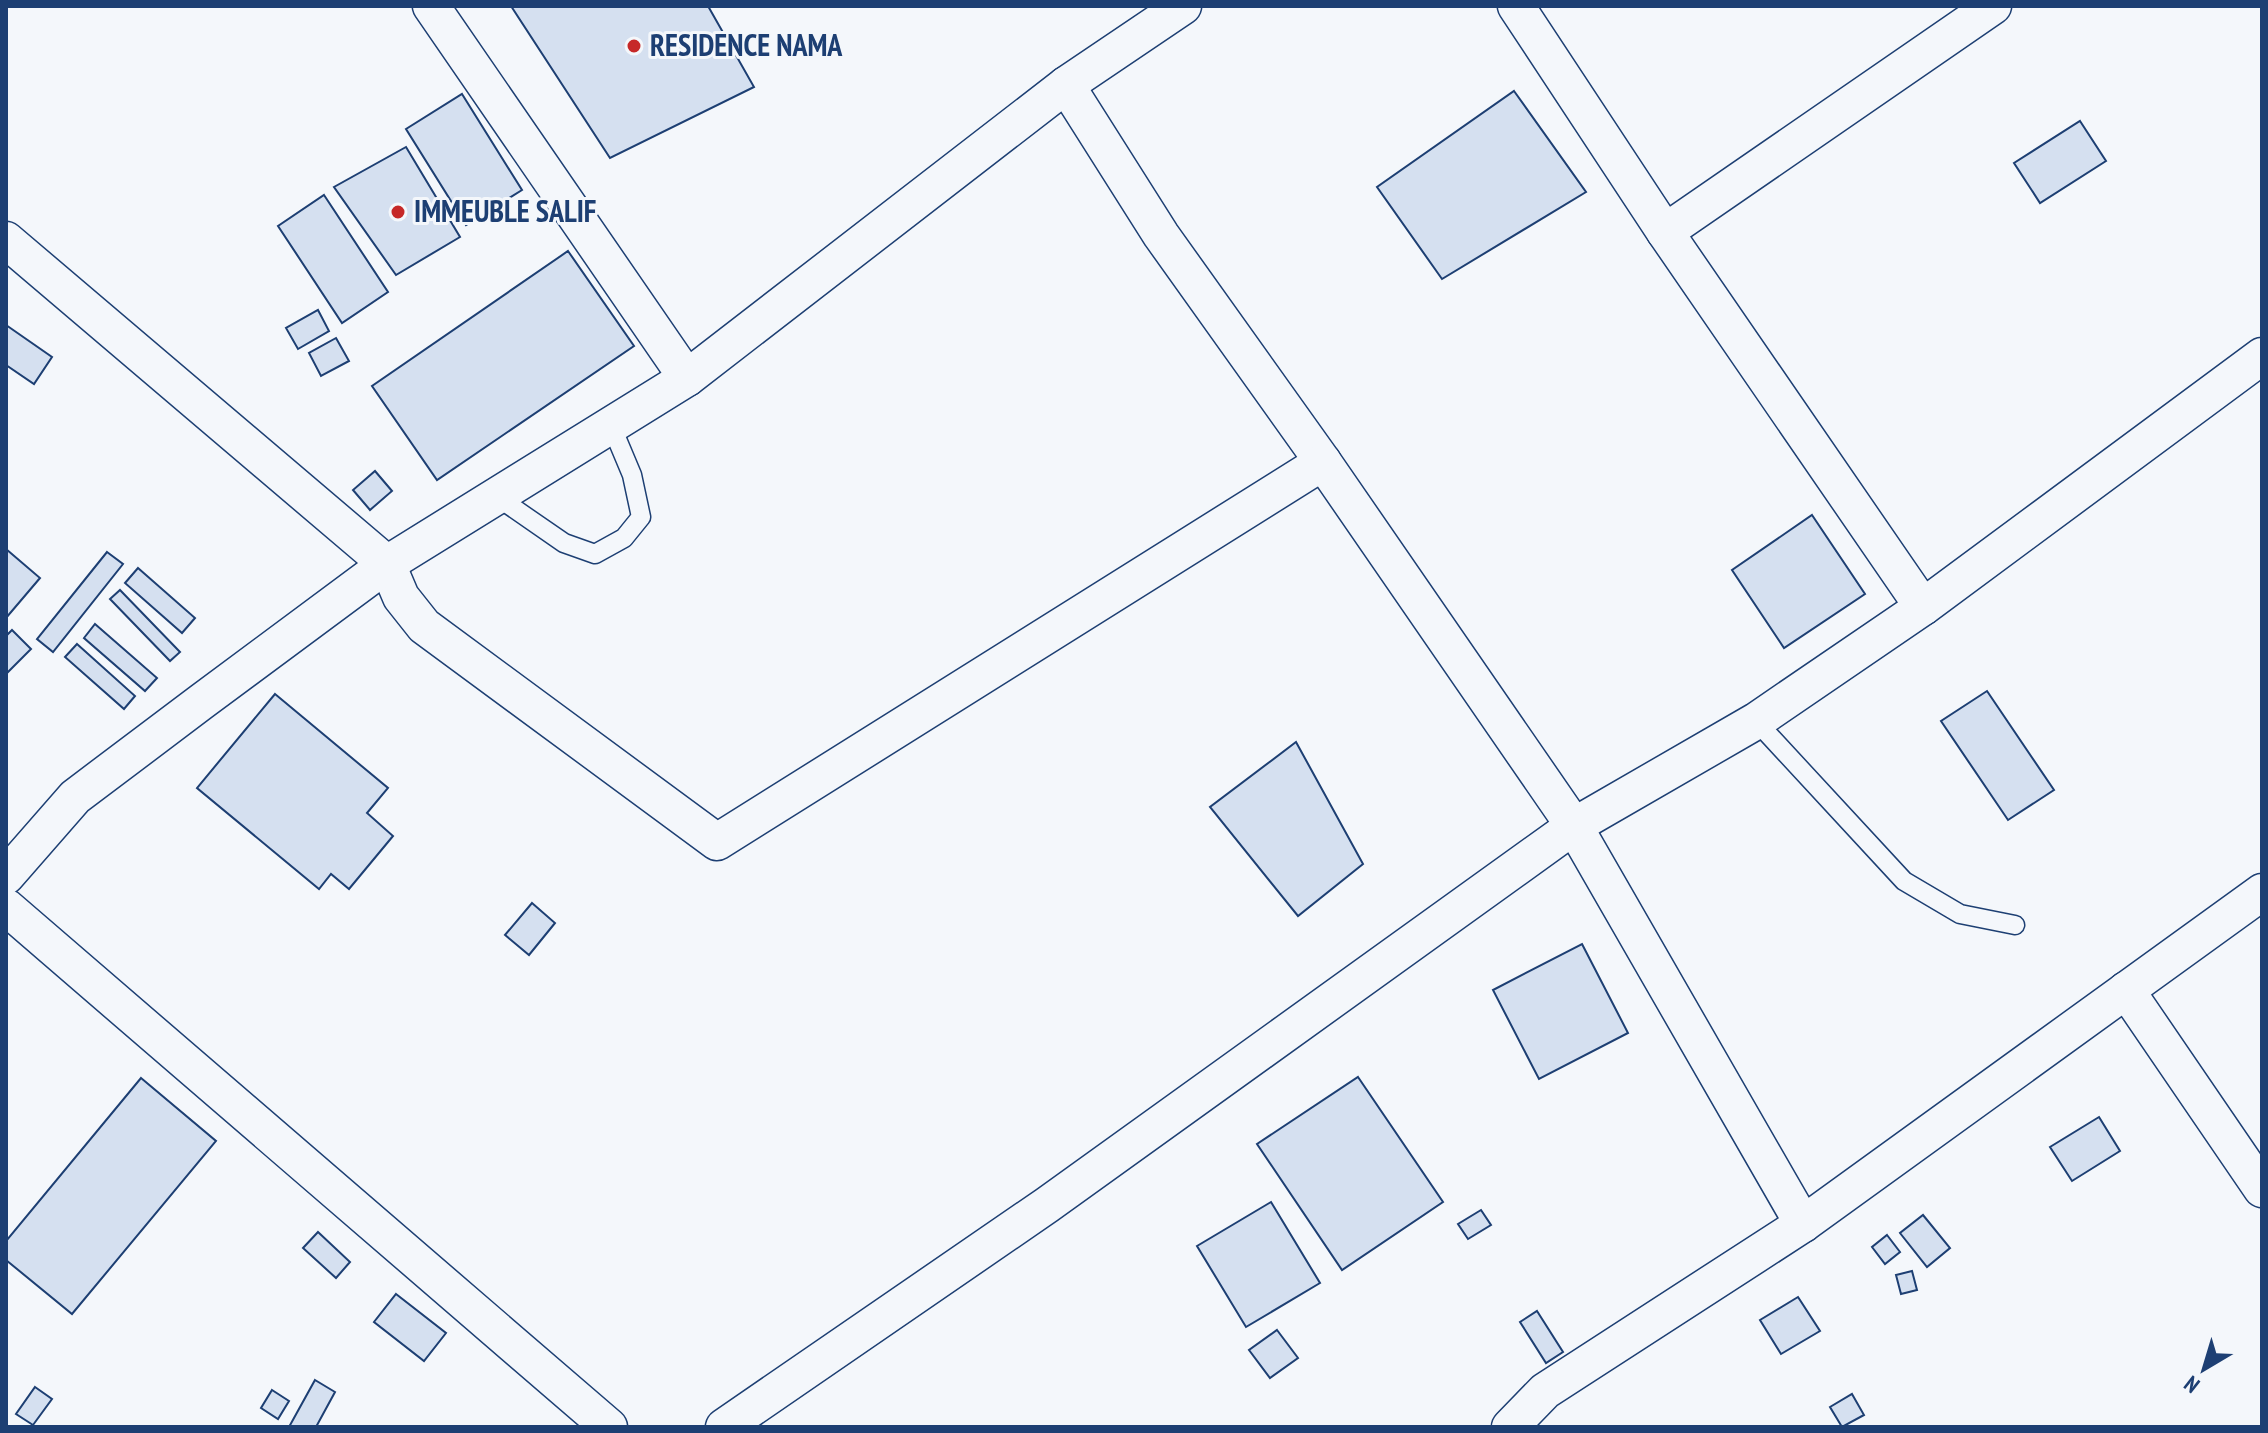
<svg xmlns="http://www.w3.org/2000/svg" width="2268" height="1433" font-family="'PT Sans Narrow',sans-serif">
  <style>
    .building { fill: #d5e0f0; stroke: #1d3f73; stroke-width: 2 }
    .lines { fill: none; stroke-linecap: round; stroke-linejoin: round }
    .service-casing { stroke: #1d3f73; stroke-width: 21 }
    .minor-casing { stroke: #1d3f73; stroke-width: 39 }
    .service { stroke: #f4f7fb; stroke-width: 18 }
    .minor { stroke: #f4f7fb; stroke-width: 36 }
    .poi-dot { fill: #c62828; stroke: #f4f7fb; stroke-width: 3 }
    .labels { text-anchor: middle; stroke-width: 6; stroke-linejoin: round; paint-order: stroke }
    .poi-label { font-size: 30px; font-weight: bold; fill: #1d3f73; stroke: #f4f7fb; text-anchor: start }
  </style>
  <rect width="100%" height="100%" fill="#f4f7fb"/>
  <g class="building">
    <path d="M511,6h197l46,81 -144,71z"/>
    <path d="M1514,91l72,101 -144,87 -65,-92z"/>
    <path d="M462,94l60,96 -56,35 -60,-96z"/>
    <path d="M2080,121l26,40 -66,42 -26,-40z"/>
    <path d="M406,147l54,90 -64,38 -62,-88z"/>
    <path d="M324,195l64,97 -46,31 -64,-97z"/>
    <path d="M568,251l66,95 -197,134 -65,-94z"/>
    <path d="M318,310l11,21 -31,18 -12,-21z"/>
    <path d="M6,325l46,32 -18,27 -28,-19z"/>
    <path d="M336,338l13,23 -28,15 -12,-23z"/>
    <path d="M375,471l17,20 -22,19 -17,-20z"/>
    <path d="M1812,515l53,79 -81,54 -52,-78z"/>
    <path d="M6,549l34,29 -34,40z"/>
    <path d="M107,552l16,12 -70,88 -16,-13z"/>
    <path d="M138,568l57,50 -13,15 -57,-50z"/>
    <path d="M120,590l60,62 -10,9 -60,-62z"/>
    <path d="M95,624l62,54 -12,13 -61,-53z"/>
    <path d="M12,630l19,19 -25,25v-38z"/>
    <path d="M77,644l58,52 -11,13 -59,-52z"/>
    <path d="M1987,691l67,99 -46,30 -67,-99z"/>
    <path d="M275,694l113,94 -21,25 26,23 -44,53 -18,-15 -12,15 -122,-101z"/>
    <path d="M1296,742l67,122 -65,52 -88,-109z"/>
    <path d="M532,903l23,20 -26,32 -24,-20z"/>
    <path d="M1582,944l46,89 -89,46 -46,-89z"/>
    <path d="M1358,1077l85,125 -101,68 -85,-126z"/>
    <path d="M141,1078l75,63 -144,173 -66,-54v-19z"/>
    <path d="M2099,1117l21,34 -48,30 -22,-34z"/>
    <path d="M1271,1202l49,81 -74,44 -49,-81z"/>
    <path d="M1481,1210l10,15 -23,14 -10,-15z"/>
    <path d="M1923,1215l27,33 -23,19 -27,-34z"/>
    <path d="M318,1232l32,30 -14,16 -33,-30z"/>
    <path d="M1887,1235l13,17 -15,12 -13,-17z"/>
    <path d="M1912,1271l5,19 -16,4 -5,-19z"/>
    <path d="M396,1294l50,39 -22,28 -50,-39z"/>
    <path d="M1798,1297l22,34 -39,23 -21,-34z"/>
    <path d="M1537,1311l26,41 -17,11 -26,-41z"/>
    <path d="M1277,1330l21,28 -28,20 -21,-28z"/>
    <path d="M315,1380l20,12 -19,35h-27z"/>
    <path d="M35,1387l17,12 -19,26 -17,-11z"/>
    <path d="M272,1390l17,11 -11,18 -17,-11z"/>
    <path d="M1852,1394l12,21 -22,12 -12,-20z"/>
  </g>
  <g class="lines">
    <g class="service-casing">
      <g id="service">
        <path d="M496,496l68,47 31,11 29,-16 17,-21 -9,-42 -21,-50"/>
        <path d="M1756,721l148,160 56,33 55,11"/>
      </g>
    </g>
    <g class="minor-casing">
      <g id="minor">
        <path d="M431,6l256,372"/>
        <path d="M1516,6l149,226 258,375"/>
        <path d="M1066,85l95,150 162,227 251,364 229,398"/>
        <path d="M1665,232l328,-226"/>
        <path d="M6,240l381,324 14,33 23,29 293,216 606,-380"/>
        <path d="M6,876l69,-79 126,-95 186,-138 300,-186 379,-293 117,-79"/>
        <path d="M6,907l603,520"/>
        <path d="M2126,990l136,199"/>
        <path d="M724,1427l323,-222 527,-379 182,-105 167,-114 339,-251"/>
        <path d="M1510,1427l35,-36 258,-167 459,-332"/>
      </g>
    </g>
    <use href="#service" class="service"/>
    <use href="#minor" class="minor"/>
  </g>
  <g class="poi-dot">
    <circle cx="634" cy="46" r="8"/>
    <circle cx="398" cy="212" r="8"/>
  </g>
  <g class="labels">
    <g class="poi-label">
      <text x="650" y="56">RESIDENCE NAMA</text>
      <text x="414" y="222">IMMEUBLE SALIF</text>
    </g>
  </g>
  <rect width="2268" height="1433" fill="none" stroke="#1d3f73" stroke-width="16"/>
  <g transform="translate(2204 1369) rotate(218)" stroke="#f4f7fb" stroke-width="6" paint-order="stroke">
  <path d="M0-6L14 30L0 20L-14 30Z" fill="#1d3f73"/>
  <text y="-12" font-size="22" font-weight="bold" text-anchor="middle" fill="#1d3f73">N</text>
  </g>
</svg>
